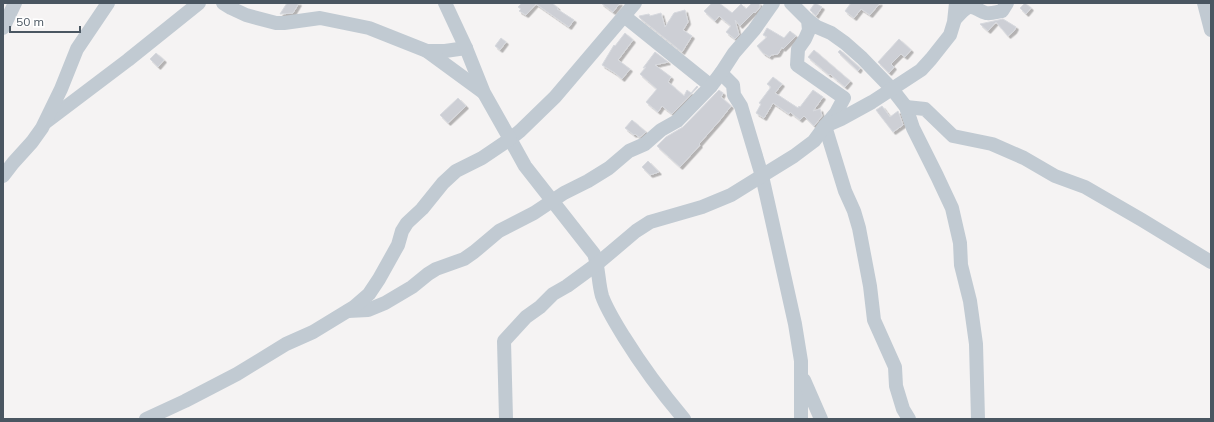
<svg xmlns="http://www.w3.org/2000/svg" width="1214" height="422" font-family="Mulish,sans-serif">
  <style>
    .building { fill: #cdcfd5; stroke: #d7d9de; filter: url(#shadow) }
    .lines { fill: none; stroke-linecap: round; stroke-linejoin: round }
    .minor { stroke: #c1cad2; stroke-width: 14 }
  </style>
  <defs>
    <filter id="shadow"><feDropShadow dx="2.5" dy="2.5" stdDeviation="0" flood-color="#0004"/></filter>
  </defs>
  <rect width="100%" height="100%" fill="#f5f3f3"/>
  <g class="building">
    <path d="M287,3h12l-6,10 -13,1z"/>
    <path d="M522,3h30l6,5 -1,1 17,11 -5,7 -33,-23 -10,11 -7,-4 2,-2 -3,-2z"/>
    <path d="M601,3h19l-7,9z"/>
    <path d="M712,3h7l13,10 9,-9 5,5 6,-6h7l1,4 -5,6 -1,-1 -14,14 -5,-6 4,15 -4,4 -9,-7 5,-6 -12,-10 -4,5 -11,-10z"/>
    <path d="M815,3l7,4 -6,9 -6,-6z"/>
    <path d="M851,3h29l-10,12 -9,-6 -7,9 -9,-7z"/>
    <path d="M1025,3l6,5 -5,6 -6,-6z"/>
    <path d="M685,10l3,12 -5,8 9,6 -10,16 -42,-34 -1,-2 10,-2 1,2 11,-3 4,14 9,-14z"/>
    <path d="M1003,19l13,8 -2,4 -6,5 -12,-14 -8,9 -8,-7z"/>
    <path d="M767,28l17,10 6,-7 6,5 -13,13 -1,-2 -4,7 -7,1 -1,2 -7,-4 -6,-7 10,-9 -4,-2z"/>
    <path d="M625,33l8,7 -15,20 12,9 -8,10 -7,-6 -13,-8 12,-20 1,1z"/>
    <path d="M501,38l5,4 -6,8 -5,-4z"/>
    <path d="M899,39l12,11 -6,7 -4,-3 -10,10 3,3 -5,6 -11,-11z"/>
    <path d="M814,50l36,31 -5,6 -15,-13 -1,1 -21,-18z"/>
    <path d="M840,50l20,18 -2,3 -20,-19z"/>
    <path d="M655,52l13,10 -13,3 16,12 -3,5 16,14 3,-6 4,3 6,-7 1,1 -26,27 -10,-8 -4,6 -12,-10 11,-13 -17,-15 6,-7 -3,1z"/>
    <path d="M156,53l8,7 -6,7 -8,-8z"/>
    <path d="M773,77l9,7 -7,9 23,15 1,-2 1,1 13,-17 10,7 -10,14 7,-2 2,7 -8,10 -10,-10 -4,4 -10,-8 -1,2 -16,-11 -9,15 -8,-5 5,-9 -2,-1 12,-16 -4,-3z"/>
    <path d="M719,90l4,3 -2,4 10,9 -11,14 -21,24 1,1 -20,22 -23,-21 9,-9 17,-10z"/>
    <path d="M458,98l8,8 -18,17 -8,-8z"/>
    <path d="M882,106l8,11 8,-6 5,14 -10,7 -17,-22z"/>
    <path d="M632,120l14,12 -6,5h-1l-4,-3 -1,1 -9,-7z"/>
    <path d="M648,161l11,11 -9,3 -8,-8z"/>
  </g>
  <g class="lines">
    <g class="minor">
      <path d="M223,3l8,5 15,7 30,8h8l36,-5 49,10 58,23h18l21,-3"/>
      <path d="M635,3l-80,94 -35,34 -10,8 15,27 69,88c5,14 4,28 8,42 5,14 14,28 22,41 18,29 38,56 60,82"/>
      <path d="M791,3l17,17 1,10 -4,9 -7,10 -1,16 47,33 -8,15 -11,13 20,65 9,20 5,17 11,58 4,34 21,47 1,19 7,23 6,10"/>
      <path d="M1204,3l7,27"/>
      <path d="M624,16l87,70"/>
      <path d="M955,19c4,-4 8,-9 12,-11 7,-4 12,4 19,5 5,1 10,-1 16,-2l5,-8"/>
      <path d="M808,20l9,7 14,6 14,10 17,15 30,31 14,18 7,21 24,48 15,32 8,35 1,22 9,36 6,43 2,75"/>
      <path d="M3,28l12,-25"/>
      <path d="M427,51l56,41"/>
      <path d="M721,73l12,12 1,10 7,11 21,70 9,40 24,108 6,37v58"/>
      <path d="M906,107l19,2 28,27 39,8 32,14 31,18 30,11 57,33 69,42"/>
      <path d="M46,122l82,-62 71,-57"/>
      <path d="M3,176l10,-13 19,-21 10,-14 19,-39 16,-40 31,-46"/>
      <path d="M348,311l20,-1 17,-7 27,-16 16,-13 8,-5 28,-10 10,-7 25,-21 35,-18 30,-20 24,-12 21,-13 20,-17 16,-7 16,-14 16,-9 34,-35 10,-13 13,-20 20,-23 19,-27"/>
      <path d="M804,380l17,39"/>
      <path d="M146,419l39,-18 52,-27 49,-30 27,-12 41,-25 15,-13 10,-15 19,-34 4,-14 5,-8 15,-14 21,-26 13,-12 26,-13 28,-19 -26,-46 -18,-45 -21,-45"/>
      <path d="M506,419l-2,-78 22,-24 14,-10 13,-13 14,-8 30,-22 39,-33 14,-9 52,-15 29,-12 63,-39 20,-15 11,-15 16,-7 31,-17 49,-32 10,-11 19,-24 4,-13 2,-19"/>
    </g>
  </g>
  <rect width="1214" height="422" fill="none" stroke="#4a5661" stroke-width="8"/>
  <path d="M10 26v6h70v-6" fill="none" stroke="#4a5661" stroke-width="2"/>
  <text x="16" y="26" font-size="12" fill="#4a5661" stroke="#ffffff" stroke-width="3" paint-order="stroke">50 m</text>
</svg>
